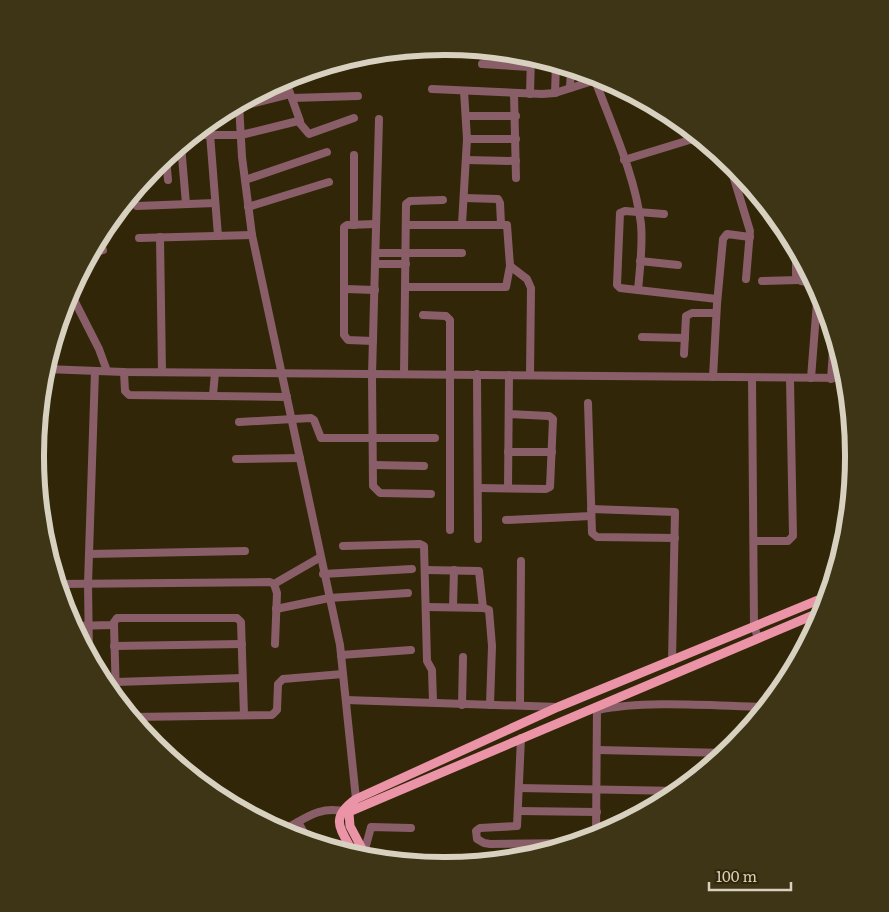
<svg xmlns="http://www.w3.org/2000/svg" width="889" height="912" font-family="Literata,serif">
  <style>
    .lines { fill: none; stroke-linecap: round; stroke-linejoin: round }
    .minor { stroke: #895e68; stroke-width: 8 }
    .major { stroke: #eb94a7; stroke-width: 9 }
    .rim { fill: none; stroke: #d8d1c0; stroke-width: 6 }
  </style>
  <rect width="100%" height="100%" fill="#312607"/>
  <g class="lines">
    <g class="minor">
      <path d="M362,55h43l4,-5"/>
      <path d="M482,64l48,3"/>
      <path d="M285,79l15,42"/>
      <path d="M595,80c17,46 40,95 46,144 2,21 -1,44 -3,66"/>
      <path d="M570,88l1,-20"/>
      <path d="M432,89l110,5 13,-1 47,-15"/>
      <path d="M555,93l1,-29"/>
      <path d="M514,94l2,84"/>
      <path d="M530,94l1,-38"/>
      <path d="M292,98l66,-2"/>
      <path d="M239,104l3,53 10,78 88,410 16,154"/>
      <path d="M239,107l51,-13"/>
      <path d="M466,116h50"/>
      <path d="M379,119l-7,256 1,111 7,7 51,1"/>
      <path d="M210,134l8,102"/>
      <path d="M193,135h48l57,-14 11,13 45,-16"/>
      <path d="M467,139h49"/>
      <path d="M181,145l5,59"/>
      <path d="M166,158l2,22"/>
      <path d="M466,160l50,1"/>
      <path d="M624,160l72,-22"/>
      <path d="M729,162l21,69 -4,48"/>
      <path d="M245,180l82,-28"/>
      <path d="M140,184l1,4"/>
      <path d="M464,198l34,1 2,4 1,21"/>
      <path d="M137,206l78,-3"/>
      <path d="M248,207l81,-25"/>
      <path d="M664,214l-39,-3 -5,2 -3,72 3,3 97,11"/>
      <path d="M462,224l5,-85 -3,-48"/>
      <path d="M354,225v-70"/>
      <path d="M406,225h101l3,41 17,13 4,9 -1,87"/>
      <path d="M160,237l2,135"/>
      <path d="M139,238l113,-3"/>
      <path d="M796,249v26l5,6 13,2"/>
      <path d="M91,253l12,-3"/>
      <path d="M376,253h86"/>
      <path d="M640,261l38,4"/>
      <path d="M376,264h30"/>
      <path d="M762,281l38,-1"/>
      <path d="M406,287h100l4,-21"/>
      <path d="M345,289l30,1"/>
      <path d="M70,292l29,57 8,22"/>
      <path d="M423,315l23,1 4,4v210"/>
      <path d="M642,337l43,1"/>
      <path d="M373,341l-25,-1 -4,-5v-108l3,-2 29,-1"/>
      <path d="M684,354l2,-38 6,-3h24"/>
      <path d="M45,369l79,3 722,6"/>
      <path d="M124,372l1,19 4,4 158,2"/>
      <path d="M404,374l2,-170 4,-3 33,-1"/>
      <path d="M477,374l1,165"/>
      <path d="M713,377l4,-73 6,-65 4,-5 23,3"/>
      <path d="M752,378l2,248 4,12"/>
      <path d="M811,378l7,-89"/>
      <path d="M831,379l3,-42"/>
      <path d="M213,395l2,-22"/>
      <path d="M588,403l4,130 5,4 78,1"/>
      <path d="M239,422l72,-4 3,2 7,18h114"/>
      <path d="M36,442h7"/>
      <path d="M508,452h44"/>
      <path d="M236,459l64,-1"/>
      <path d="M373,465l51,1"/>
      <path d="M478,488l68,1 4,-2 3,-68 -4,-3 -40,-2"/>
      <path d="M508,488l1,-113"/>
      <path d="M40,509v-12"/>
      <path d="M591,509l84,3 -3,149"/>
      <path d="M506,520l85,-4"/>
      <path d="M754,541h34l5,-5 -3,-157"/>
      <path d="M343,546l77,-2 4,2 3,115 5,9 1,32"/>
      <path d="M89,554l156,-3"/>
      <path d="M426,570l53,1 4,37"/>
      <path d="M323,574l89,-5"/>
      <path d="M57,584l213,-2 4,2 45,-26"/>
      <path d="M274,584l3,9 -2,51"/>
      <path d="M427,607l57,1 5,2 3,36 -2,59"/>
      <path d="M453,607l1,-37"/>
      <path d="M276,609l53,-11 79,-5"/>
      <path d="M114,625l2,73"/>
      <path d="M74,626l38,-1 5,-7h120l4,4 3,93"/>
      <path d="M114,646l128,-2"/>
      <path d="M89,655l-1,-71 7,-213"/>
      <path d="M341,655l70,-5"/>
      <path d="M116,682l126,-4"/>
      <path d="M346,700l212,7"/>
      <path d="M462,705l1,-48"/>
      <path d="M520,705l1,-144"/>
      <path d="M598,710c48,-10 117,-4 167,-3"/>
      <path d="M131,717l141,-2 5,-5 1,-26 5,-5 60,-5"/>
      <path d="M521,738l-4,88 -37,2 -4,3 1,8 7,4 6,1 81,-1"/>
      <path d="M598,750l128,3"/>
      <path d="M519,788l160,3"/>
      <path d="M210,791l13,2 5,10"/>
      <path d="M518,811l79,1"/>
      <path d="M298,822l10,18"/>
      <path d="M282,831c24,-13 37,-26 65,-19"/>
      <path d="M596,836l1,-129"/>
      <path d="M364,853l7,-26 40,1"/>
    </g>
    <g class="major">
      <path d="M354,854c-13,-25 -26,-35 2,-55l202,-92 270,-111"/>
      <path d="M367,858l-17,-32 -1,-13 2,-2 472,-200"/>
    </g>
  </g>
  <path d="M0 0H889V912H0ZM444 55H445A400 400 0 0 1 845 455V457A400 400 0 0 1 445 857H444A400 400 0 0 1 44 457V455A400 400 0 0 1 444 55Z" fill="#3e3416" fill-rule="evenodd"/>
  <path class="rim" d="M444 55H445A400 400 0 0 1 845 455V457A400 400 0 0 1 445 857H444A400 400 0 0 1 44 457V455A400 400 0 0 1 444 55Z"/>
  <path d="M709 882v8h82v-8" fill="none" stroke="#d8d1c0" stroke-width="2.5"/>
  <text x="716" y="882" font-size="15" fill="#d8d1c0" stroke="#312607" stroke-width="4" paint-order="stroke">100 m</text>
</svg>
